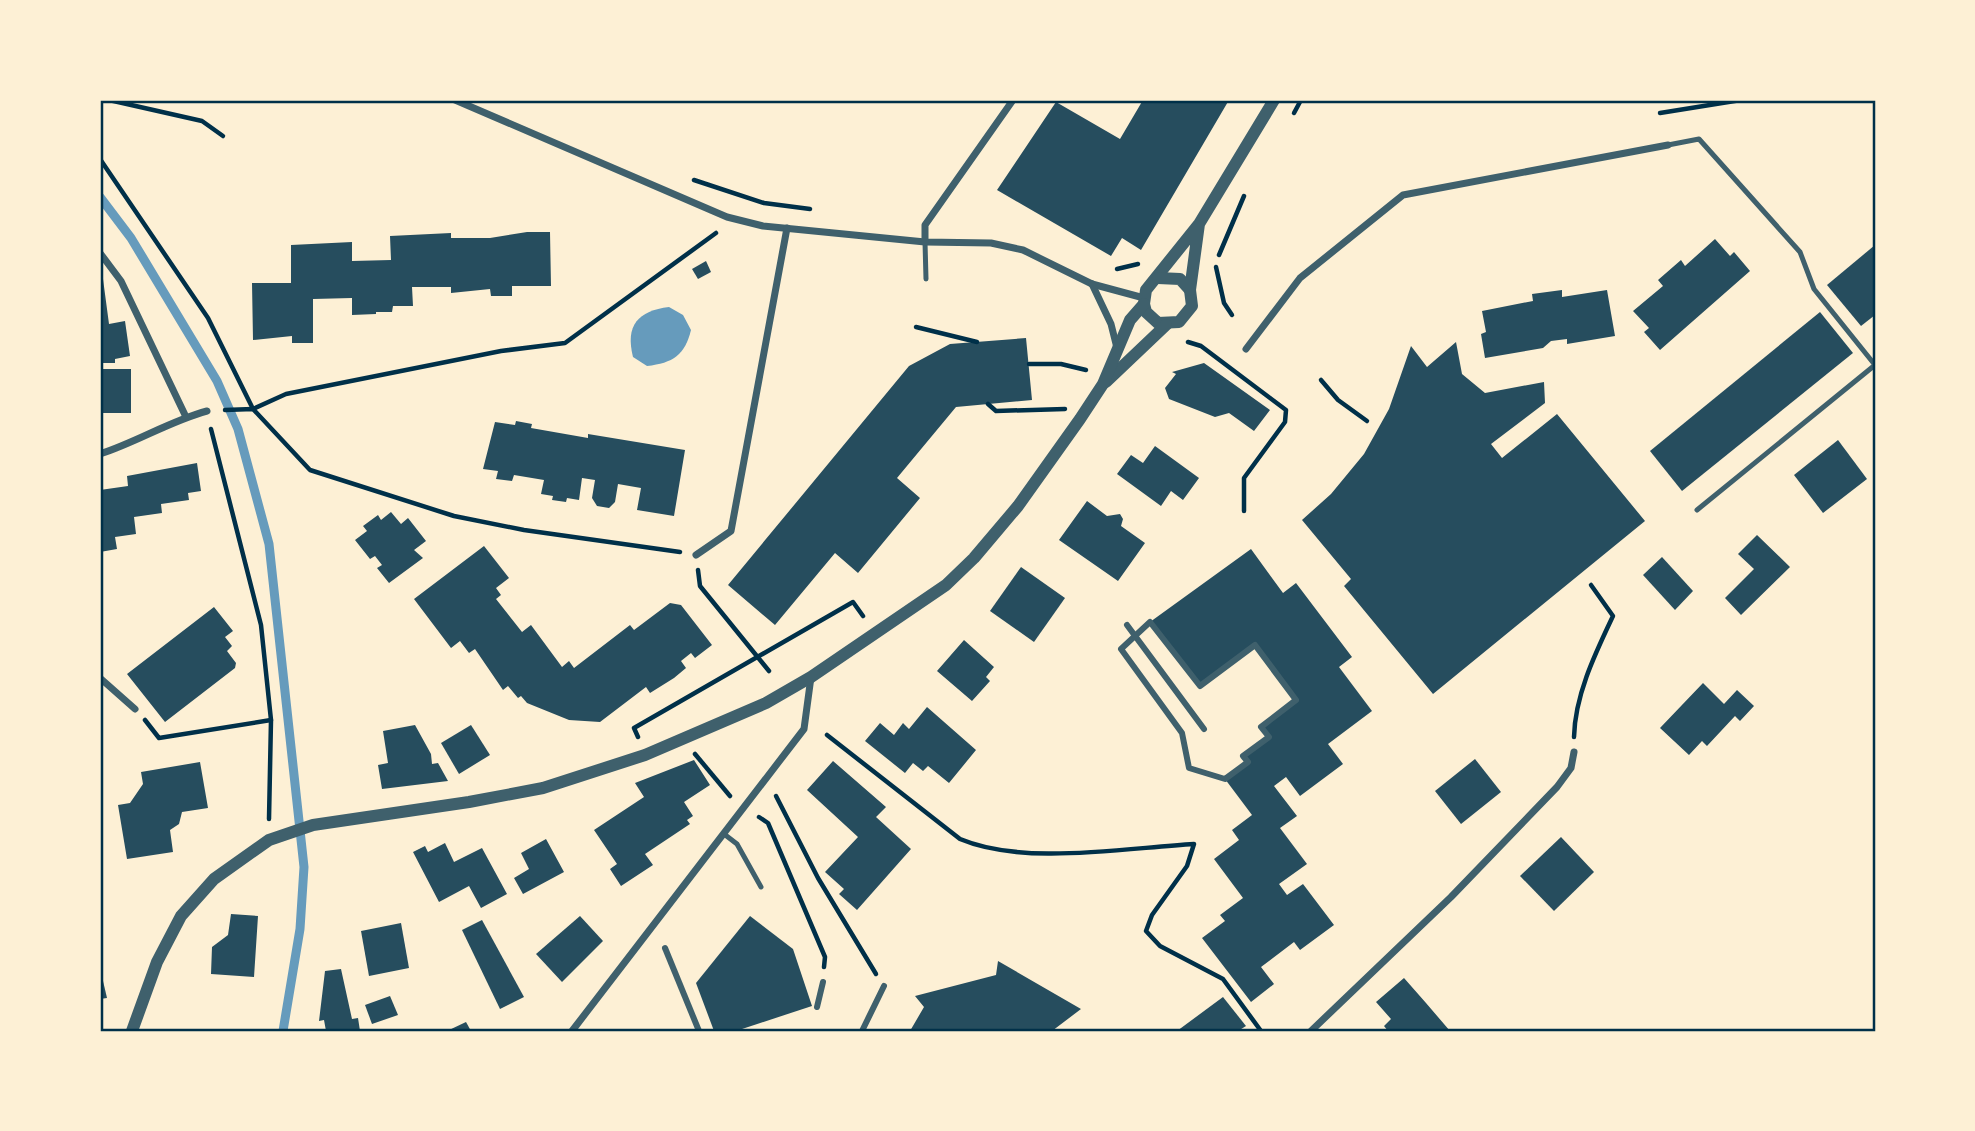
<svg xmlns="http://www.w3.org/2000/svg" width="1975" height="1131" font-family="'Work Sans',sans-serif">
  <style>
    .water { fill: #669bbc }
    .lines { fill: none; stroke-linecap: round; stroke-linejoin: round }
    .stream { stroke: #669bbc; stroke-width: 9 }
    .building { fill: #264d5e }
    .path { stroke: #003049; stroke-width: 4.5 }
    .service { stroke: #3f606c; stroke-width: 5 }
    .pedestrian { stroke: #3f606c; stroke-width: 6 }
    .minor { stroke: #3f606c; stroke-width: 7 }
    .tertiary { stroke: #3f606c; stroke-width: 12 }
    .neatline { fill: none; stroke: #003049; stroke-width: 2.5 }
  </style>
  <rect width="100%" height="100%" fill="#fdf0d5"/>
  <path class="water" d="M669,307l14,8 8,15c-6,25 -18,33 -44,36l-14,-9c-8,-32 5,-46 36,-50z"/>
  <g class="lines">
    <path class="stream" d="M100,197l31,41 86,143 21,48 31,115 35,323 -4,62 -17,102"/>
  </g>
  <g class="building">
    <path d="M1143,100h86l-88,150 -19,-12 -11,18 -114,-66 59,-88 64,37z"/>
    <path d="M527,232h23l1,54h-39v10h-21l-1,-7 -39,4v-6h-39l1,19h-20l-1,6h-16v2l-24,1v-17l-39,1v44h-21v-7l-39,4 -1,-57h39v-38l61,-3v19l39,-1 -1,-24 61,-3v5h39z"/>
    <path d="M1715,239l15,17 4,-4 16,19 -90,79 -16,-18 5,-4 -16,-17 30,-25 -5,-6 23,-20 4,6z"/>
    <path d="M1875,245v70l-14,11 -34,-41z"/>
    <path d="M706,261l5,11 -13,7 -6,-10z"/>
    <path d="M100,279h3l6,45 16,-3 5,35 -15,3v4h-13z"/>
    <path d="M1562,290v7l45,-7 8,46 -48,8v-5l-16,2 -8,7 -58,10 -4,-24 5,-2 -4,-21 51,-10 -1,-7z"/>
    <path d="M1820,312l33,41 -171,138 -32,-40z"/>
    <path d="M1026,338l6,62 -76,7 -59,71 23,20 -62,75 -23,-20 -60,72 -47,-40 181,-219 41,-22z"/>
    <path d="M1456,342l6,32 23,19 59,-11 1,21 -54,41 11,14 55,-44 88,107 -212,173 -89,-108 7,-7 -49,-59 29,-26 33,-40 25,-45 22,-63 16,21z"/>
    <path d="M1204,363l66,47 -16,21 -25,-18 -14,4 -46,-18 -4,-11 11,-14 -4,-2z"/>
    <rect x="100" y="369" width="31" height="44"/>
    <path d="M516,421l16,3 -1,4 57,10v-4l97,16 -11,66 -37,-6 4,-22 -23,-4 -3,18 -6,6 -12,-2 -5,-8 3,-18 -13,-2 -3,22 -12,-2 -1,4 -14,-2 1,-4 -12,-2 3,-14 -30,-5 -2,6 -16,-2 2,-8 -15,-2 12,-47 20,3z"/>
    <path d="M1838,440l29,39 -44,34 -29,-38z"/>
    <path d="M1155,446l44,32 -16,22 -12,-9 -10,15 -44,-32 14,-19 12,8z"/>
    <path d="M197,463l4,28 -13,2 1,7 -28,4 1,9 -28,4 2,17 -21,3 2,12 -17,3v-62l28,-4 -1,-10z"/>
    <path d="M1087,501l20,15 13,-2 3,5 -2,7 24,17 -27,38 -59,-41z"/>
    <path d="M391,512l10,12 7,-6 18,23 -12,9 9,8 -34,25 -12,-15 5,-3 -7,-9 -5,3 -15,-19 12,-9 -4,-5 15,-11 3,5z"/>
    <path d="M1757,535l33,32 -49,48 -16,-17 29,-29 -16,-15z"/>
    <path d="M484,546l25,32 -13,10 5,7 -5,4 26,33 9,-7 31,42 7,-6 5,7 56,-43 4,5 36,-27 11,2 31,40 -17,13 -4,-5 -10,8 5,7 -12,10 -24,15 -4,-6 -46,35 -31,-2 -42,-17 -6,-7 -3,2 -10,-12 -5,4 -28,-41 -6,4 -9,-12 -9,7 -37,-49z"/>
    <path d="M1251,549l32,44 13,-10 56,74 -13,10 33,44 -44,33 15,20 -43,32 -14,-19 -12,9 23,30 -17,12 27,36 -28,20 8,11 16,-11 31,41 -34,25 -6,-8 -33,25 13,17 -23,18 -49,-64 23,-17 -5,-6 23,-17 -29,-39 25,-19 -7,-10 20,-15 -27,-36 23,-17 -5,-6 26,-19 -8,-10 35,-27 -41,-55 -55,41 -50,-64z"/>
    <path d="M1662,557l31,34 -18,19 -32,-35z"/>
    <path d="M1021,567l44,31 -31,44 -44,-31z"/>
    <path d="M214,607l19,24 -8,6 7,9 -5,5 9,12 -1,5 -70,54 -38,-48z"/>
    <path d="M964,640l30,27 -8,10 4,4 -18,20 -35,-30z"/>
    <path d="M1703,683l21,21 13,-14 17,16 -14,15 -5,-5 -28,30 -5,-5 -13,14 -29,-27z"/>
    <path d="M927,707l49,43 -27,33 -21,-17 -5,5 -10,-8 -8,10 -40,-32 15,-18 14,12 9,-12 6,6z"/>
    <path d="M415,725l16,29 1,10 6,-1 10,18 -66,8 -4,-24 10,-2 -5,-32z"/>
    <path d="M471,725l19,30 -31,19 -18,-31z"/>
    <path d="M1475,759l26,33 -40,32 -26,-33z"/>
    <path d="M694,760l16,25 -26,17 9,14 -6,4 3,4 -45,30 8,11 -32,21 -11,-17 7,-5 -23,-34 50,-33 -9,-14z"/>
    <path d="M833,761l53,46 -10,10 35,32 -54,61 -18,-16 5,-5 -19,-17 33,-35 -51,-47z"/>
    <path d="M200,762l8,46 -26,4 -3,12 -9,6 3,22 -46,7 -9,-54 12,-2 13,-19 -2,-12z"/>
    <path d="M1561,837l33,35 -40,39 -34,-35z"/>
    <path d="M546,839l18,33 -41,22 -9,-16 15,-9 -8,-16z"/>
    <path d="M445,843l9,19 28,-14 25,46 -26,14 -12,-22 -30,16 -26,-50 12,-6 3,6z"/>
    <path d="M231,914l27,2 -4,61 -43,-3 1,-27 16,-12z"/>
    <path d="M580,916l23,25 -41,41 -26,-28z"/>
    <path d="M750,916l43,33 19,57 -76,25h-22l-18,-48z"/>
    <path d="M482,920l42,77 -24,12 -38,-79z"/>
    <path d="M401,923l8,45 -40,8 -8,-45z"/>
    <path d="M998,961l83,48 -29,22h-142l14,-24 -9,-11 81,-21z"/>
    <path d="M100,968l7,30 -7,1z"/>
    <path d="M341,969l11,50 6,-1 2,13h-34l-2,-11 -5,1 6,-50z"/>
    <path d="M1404,978l22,25 24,28h-62l-4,-5 7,-7 -15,-17z"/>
    <path d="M390,996l8,19 -26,9 -7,-19z"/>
    <path d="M1223,997l23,29 -8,5h-61z"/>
    <path d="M466,1022l5,9h-24z"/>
  </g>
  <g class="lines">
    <g class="path">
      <path d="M109,100l93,21 21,15"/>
      <path d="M1294,113l7,-13"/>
      <path d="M1660,113l81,-13"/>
      <path d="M100,159l108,159 45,91 33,-15 215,-43 64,-8 151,-110"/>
      <path d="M694,180l70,23 46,6"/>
      <path d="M1219,255l25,-59"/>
      <path d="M1216,267l8,36 8,12"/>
      <path d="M1117,269l21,-5"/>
      <path d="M916,327l61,15"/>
      <path d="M1188,342l13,4 85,64 -1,12 -41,56v33"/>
      <path d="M1029,364h32l25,6"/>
      <path d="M1321,380l17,20 29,21"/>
      <path d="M988,404l8,7 69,-2"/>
      <path d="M225,410l28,-1 57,61 144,46 70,14 156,22"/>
      <path d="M211,429l50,196 10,95 -2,99"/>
      <path d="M698,570l2,16 69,85"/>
      <path d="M145,720l14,18 112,-18"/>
      <path d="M827,735l133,104c64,27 164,9 234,5l-7,22 -35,49 -6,16 14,15 63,33 38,52"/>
      <path d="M638,737l-4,-9 219,-126 10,14"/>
      <path d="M1574,737c1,-42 21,-83 39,-121l-22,-31"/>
      <path d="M695,754l35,42"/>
      <path d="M776,796l42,82 58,96"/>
      <path d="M759,817l9,6 57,134 -1,10"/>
    </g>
    <g class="service">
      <path d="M1668,145l31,-6 101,113 14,37 61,76 -178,145"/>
      <path d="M925,242l1,37"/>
      <path d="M724,834l13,10 24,43"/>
    </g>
    <g class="pedestrian">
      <path d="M1150,622l50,64 55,-41 41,55 -35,27 8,10 -26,19 5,6 -23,17 -36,-11 -7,-35 -61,-84z"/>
      <path d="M1127,625l77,104"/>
      <path d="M665,948l34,83"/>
      <path d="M817,1007l6,-25"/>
      <path d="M862,1031l22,-45"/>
    </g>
    <g class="minor">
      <path d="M455,100l272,117 36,9 162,16 66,1 32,7 69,34 52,14"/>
      <path d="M925,242v-17l88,-125"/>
      <path d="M100,253l21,28 65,136"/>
      <path d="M1092,284l19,40 6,24"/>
      <path d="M1246,349l54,-71 103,-83 265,-50"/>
      <path d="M100,454c37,-12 70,-33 107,-43"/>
      <path d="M696,555l35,-24 56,-303"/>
      <path d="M100,678l35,31"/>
      <path d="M572,1031l232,-302 7,-52"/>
      <path d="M1311,1031l140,-134 106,-110 14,-19 3,-16"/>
    </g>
    <g class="tertiary">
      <path d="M1199,224l-9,66 2,16 -13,16 -21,1 -12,-11 -2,-8 2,-14 53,-66 75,-124"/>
      <path d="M1158,278l22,1 10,11"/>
      <path d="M1106,382l60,-57"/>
      <path d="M132,1031l25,-69 24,-46 33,-37 55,-39 44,-15 156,-23 74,-14 102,-33 121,-52 45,-26 135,-92 28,-27 44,-52 62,-87 23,-35 27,-64 14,-16"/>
    </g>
  </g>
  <rect width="1975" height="1131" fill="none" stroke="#fdf0d5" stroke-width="203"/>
  <rect x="102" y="102" width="1772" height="928" class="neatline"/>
</svg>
